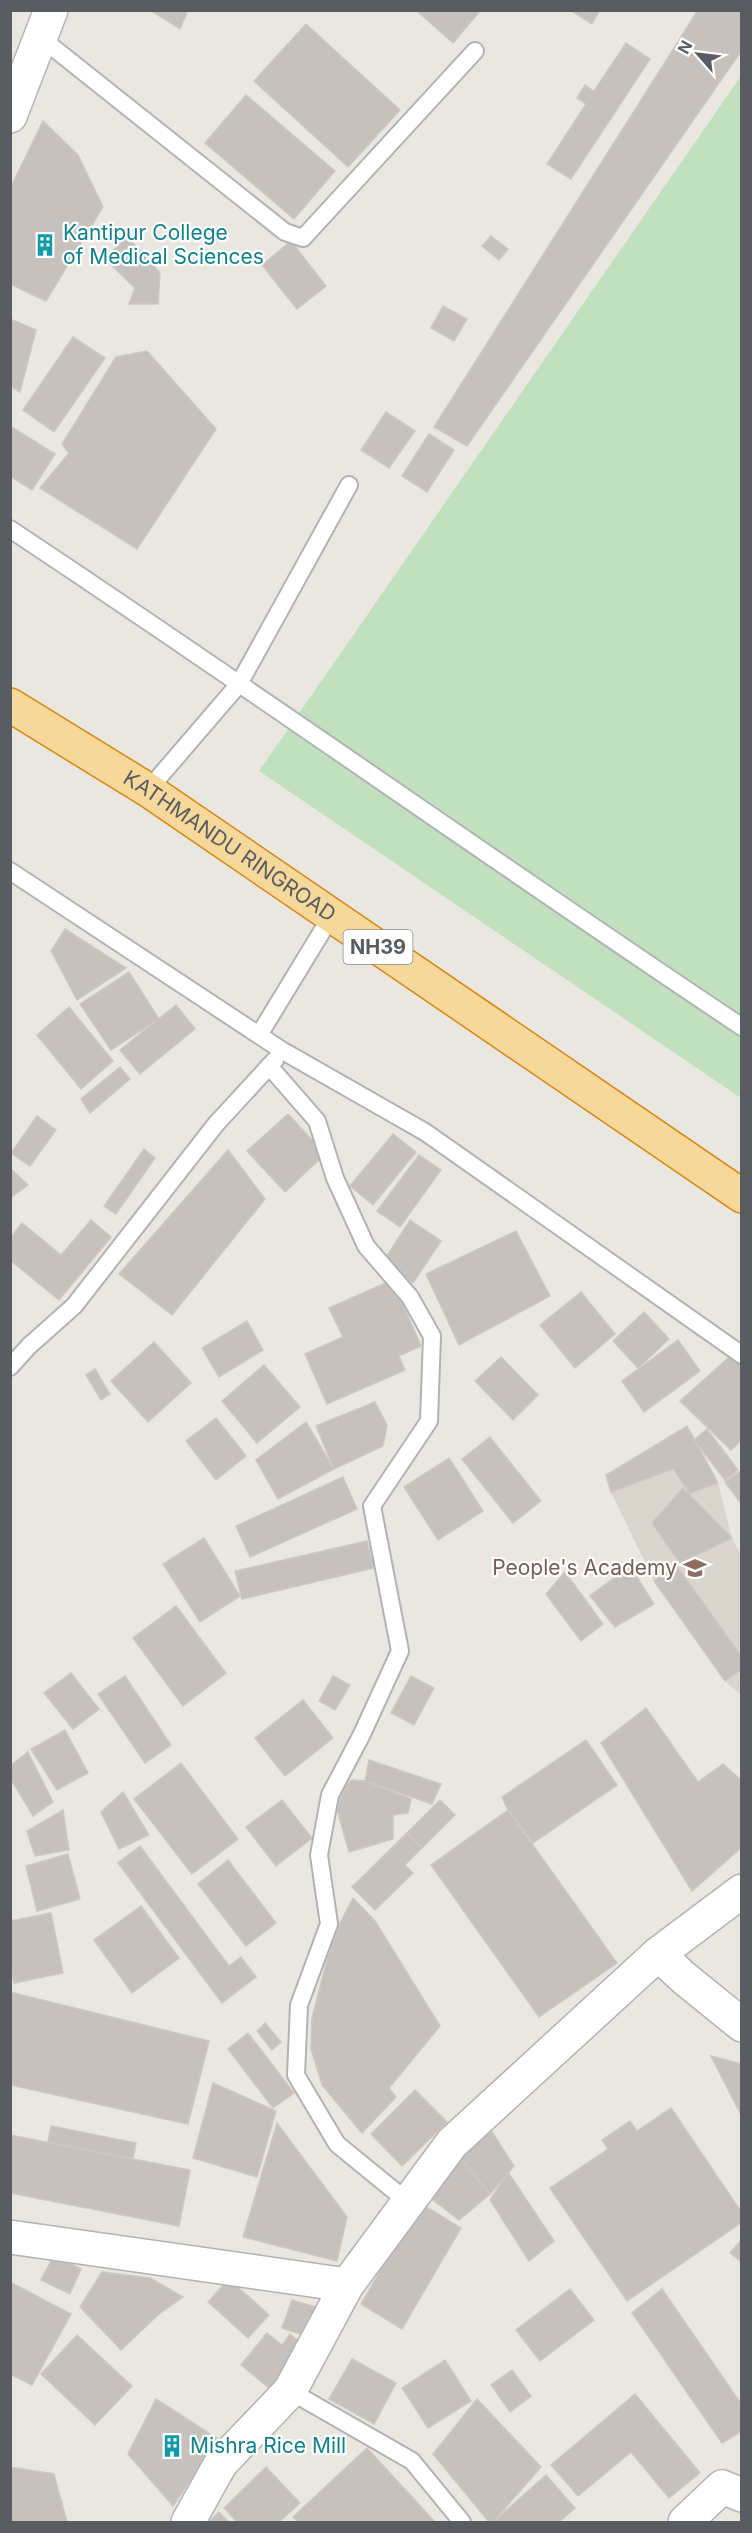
<svg xmlns="http://www.w3.org/2000/svg" width="752" height="2533" font-family="Inter,sans-serif">
  <style>
    .education { fill: #dad6ce }
    .green { fill: #c1e1be }
    .building { fill: #c6c1bd; stroke: #cec8bf; stroke-width: 1.5 }
    .lines { fill: none; stroke-linecap: round; stroke-linejoin: round }
    .service-casing { stroke: #b1b3b7; stroke-width: 20 }
    .minor-casing { stroke: #b1b3b7; stroke-width: 36 }
    .secondary-casing { stroke: #b2b5ba; stroke-width: 36 }
    .trunk-casing { stroke: #d98612; stroke-width: 36 }
    .service { stroke: #fff; stroke-width: 16 }
    .minor { stroke: #fff; stroke-width: 33 }
    .secondary { stroke: #fff; stroke-width: 33 }
    .trunk { stroke: #f6d99a; stroke-width: 33 }
    .labels { text-anchor: middle; stroke-width: 4.5; stroke-linejoin: round; paint-order: stroke }
    .shield { fill: #fff; stroke: #8b8d90; stroke-width: 1.5 }
    .shield-label { font-size: 20px; font-weight: bold; fill: #595c60 }
    .culture-label { font-size: 21px; fill: #0d838f; stroke: #fff; text-anchor: start }
    .street-label { font-size: 21px; fill: #595c60; stroke: #fff }
    .education-label { font-size: 21px; fill: #785e54; stroke: #fff; text-anchor: end }
  </style>
  <rect width="100%" height="100%" fill="#eae7e0"/>
  <path class="education" d="M687,1426l31,57 14,55 9,17v140l-16,-14 -71,-100 -43,-89 -5,-17z"/>
  <path class="green" d="M741,76v1022l-482,-327z"/>
  <g class="building">
    <path d="M150,10h38l-8,19z"/>
    <path d="M416,10h65l-28,33z"/>
    <path d="M570,10h30l-8,14z"/>
    <path d="M698,10h44v40l-275,396 -33,-19z"/>
    <path d="M306,24l94,86 -52,57 -94,-86z"/>
    <path d="M626,43l24,16 -79,120 -24,-15 39,-60 -9,-6 8,-13 9,6z"/>
    <path d="M246,95l89,76 -41,48 -89,-76z"/>
    <path d="M43,121l35,34 25,52 -57,94 -36,-17v-95z"/>
    <path d="M127,236l33,37 -2,31h-29l6,-16 -30,-29z"/>
    <path d="M491,236l17,13 -9,11 -17,-14z"/>
    <path d="M291,241l35,45 -29,23 -35,-44z"/>
    <path d="M443,306l24,13 -13,22 -23,-13z"/>
    <path d="M10,319l26,11 -16,62 -10,-6z"/>
    <path d="M73,337l32,21 -51,74 -31,-22z"/>
    <path d="M147,351l69,78 -79,120 -97,-61 29,-35 -7,-9 54,-87z"/>
    <path d="M386,412l29,19 -26,37 -28,-18z"/>
    <path d="M10,426l45,28 -23,36 -22,-14z"/>
    <path d="M429,434l25,16 -27,42 -25,-16z"/>
    <path d="M65,929l61,39 -49,32 -26,-49z"/>
    <path d="M129,972l30,47 -48,31 -31,-46z"/>
    <path d="M176,1005l19,24 -55,45 -20,-24z"/>
    <path d="M69,1007l44,54 -32,28 -44,-54z"/>
    <path d="M120,1067l10,12 -40,34 -9,-14z"/>
    <path d="M288,1114l37,40 -40,38 -38,-41z"/>
    <path d="M37,1116l19,14 -26,36 -19,-13z"/>
    <path d="M393,1134l23,18 -43,53 -23,-19z"/>
    <path d="M144,1149l11,9 -39,56 -12,-8z"/>
    <path d="M228,1150l37,49 -93,116 -53,-41z"/>
    <path d="M419,1155l22,15 -41,57 -23,-16z"/>
    <path d="M10,1168l18,17 -18,13z"/>
    <path d="M91,1220l20,17 -52,63 -49,-40v-22l12,-15 39,32z"/>
    <path d="M410,1220l31,21 -28,42 -30,-21z"/>
    <path d="M516,1231l34,65 -91,49 -33,-71z"/>
    <path d="M392,1280l29,66 -22,10 6,14 -78,34 -22,-50 38,-17 -14,-29z"/>
    <path d="M581,1292l34,42 -40,34 -35,-43z"/>
    <path d="M644,1312l25,27 -31,29 -25,-27z"/>
    <path d="M247,1321l16,29 -44,27 -17,-29z"/>
    <path d="M678,1340l22,31 -56,41 -22,-31z"/>
    <path d="M154,1342l37,41 -43,39 -37,-41z"/>
    <path d="M735,1352l7,8v80l-11,10 -51,-49z"/>
    <path d="M501,1357l37,38 -25,25 -38,-39z"/>
    <path d="M264,1365l36,42 -43,36 -35,-42z"/>
    <path d="M95,1369l15,25 -9,6 -15,-25z"/>
    <path d="M375,1402l12,23 -4,21 -49,23 -18,-43z"/>
    <path d="M216,1418l30,38 -30,24 -30,-39z"/>
    <path d="M306,1422l28,47 -56,30 -22,-39z"/>
    <path d="M687,1426l31,57 -28,10 -17,-24 -62,23 -5,-17z"/>
    <path d="M707,1429l31,41 -13,10 -31,-40z"/>
    <path d="M490,1437l51,64 -28,22 -51,-64z"/>
    <path d="M449,1458l34,53 -45,29 -34,-53z"/>
    <path d="M742,1470v35l-17,-23z"/>
    <path d="M343,1477l14,32 -107,48 -14,-31z"/>
    <path d="M683,1488l49,50 -52,25 -28,-40z"/>
    <path d="M204,1538l36,58 -40,26 -37,-58z"/>
    <path d="M367,1541l7,27 -132,31 -7,-28z"/>
    <path d="M676,1565l66,92v12l-17,12 -71,-100z"/>
    <path d="M630,1566l24,38 -39,23 -25,-31z"/>
    <path d="M565,1572l38,52 -22,17 -35,-47z"/>
    <path d="M176,1606l50,67 -43,33 -50,-68z"/>
    <path d="M71,1673l28,36 -26,20 -29,-36z"/>
    <path d="M125,1676l46,69 -26,18 -47,-69z"/>
    <path d="M333,1676l17,9 -15,25 -16,-9z"/>
    <path d="M411,1676l23,12 -20,37 -23,-12z"/>
    <path d="M303,1700l30,38 -48,38 -30,-38z"/>
    <path d="M646,1708l52,74 25,-18 19,17v66l-50,44 -91,-148z"/>
    <path d="M65,1730l23,43 -31,17 -26,-41z"/>
    <path d="M586,1740l31,45 -84,58 -25,-33 -6,-13z"/>
    <path d="M28,1752l25,50 -20,14 -23,-38v-12z"/>
    <path d="M369,1760l72,24 -9,20 -67,-23z"/>
    <path d="M181,1763l57,76 -46,35 -58,-75z"/>
    <path d="M352,1780l13,1 46,18 -3,14 -15,2v24l-44,13 -12,-43 8,-23z"/>
    <path d="M123,1792l26,43 -30,14 -18,-37z"/>
    <path d="M282,1800l30,38 -36,28 -30,-39z"/>
    <path d="M440,1800l15,15 -33,33 -15,-15z"/>
    <path d="M63,1810l6,40 -34,6 -8,-25z"/>
    <path d="M508,1810l109,153 -78,54 -108,-152z"/>
    <path d="M407,1833l15,15 -17,17 8,8 -38,37 -23,-23z"/>
    <path d="M140,1846l89,120 12,-9 15,20 -34,26 -104,-140z"/>
    <path d="M68,1854l12,45 -43,12 -11,-45z"/>
    <path d="M228,1860l48,63 -30,23 -48,-62z"/>
    <path d="M353,1898l22,23 65,105 -51,62 7,9 -34,36 -40,-48 -11,-36 1,-31 15,-58 11,-33z"/>
    <path d="M141,1906l38,52 -47,35 -38,-53z"/>
    <path d="M51,1913l12,60 -49,10 -4,-20v-42z"/>
    <path d="M10,1992l199,49 -21,83 -178,-39z"/>
    <path d="M265,2023l16,19 -9,8 -15,-19z"/>
    <path d="M248,2033l46,60 -21,15 -45,-59z"/>
    <path d="M711,2056l31,8 -1,51z"/>
    <path d="M213,2083l63,28 -19,66 -64,-19z"/>
    <path d="M415,2090l32,32 -45,44 -31,-32z"/>
    <path d="M671,2108l71,105v9l-115,79 -77,-113 58,-39 -6,-9 28,-19 7,10z"/>
    <path d="M277,2123l70,94 -10,44 -94,-24z"/>
    <path d="M487,2124l27,42 -24,28 -35,-42z"/>
    <path d="M51,2126l85,17 -3,16 -85,-17z"/>
    <path d="M10,2135l180,35 -11,56 -169,-33z"/>
    <path d="M455,2152l35,42 -31,26 -36,-28z"/>
    <path d="M508,2172l46,69 -25,20 -39,-61z"/>
    <path d="M420,2203l41,25 -59,101 -41,-25z"/>
    <path d="M742,2239v23l-12,-9z"/>
    <path d="M54,2255l27,14 -11,25 -29,-14z"/>
    <path d="M102,2272l48,6 33,19 -24,17 -38,36 -41,-43z"/>
    <path d="M229,2279l40,36 -21,23 -40,-36z"/>
    <path d="M10,2282l61,32 -39,71 -22,-11z"/>
    <path d="M570,2289l24,31 -54,41 -24,-31z"/>
    <path d="M662,2289l80,116v26l-20,12 -90,-130z"/>
    <path d="M292,2300l24,7 -10,29 -24,-8z"/>
    <path d="M267,2333l15,12 8,-11 18,15 -34,43 -33,-27z"/>
    <path d="M77,2335l55,51 -37,39 -54,-51z"/>
    <path d="M352,2359l44,24 -22,41 -45,-25z"/>
    <path d="M445,2360l26,41 -43,27 -26,-40z"/>
    <path d="M512,2370l19,26 -21,16 -19,-27z"/>
    <path d="M635,2394l65,79 -31,25 -38,-46 -53,44 -27,-31z"/>
    <path d="M156,2399l62,40 -45,67 -45,-52z"/>
    <path d="M477,2399l64,68 -48,55h-4l-56,-68z"/>
    <path d="M367,2448l68,74h-137l-5,-5z"/>
    <path d="M10,2467l44,7 13,48h-57z"/>
    <path d="M266,2467l34,36 -21,19h-42l-13,-14z"/>
    <path d="M546,2475l29,33 -16,14h-66z"/>
    <path d="M219,2512l10,10h-20z"/>
  </g>
  <g class="lines">
    <g class="service-casing">
      <g id="service">
        <path d="M41,38l244,194 18,6 172,-187"/>
        <path d="M10,529c246,163 486,334 732,498"/>
        <path d="M148,790l91,-106 110,-199"/>
        <path d="M10,871l273,180 142,81 317,223"/>
        <path d="M259,1035l73,-120"/>
        <path d="M269,1066l48,55 18,57 31,68 44,51 22,39 -3,85 -57,85 28,145 -38,83 -32,61 -11,60 10,69 -30,81 -3,70 41,69 71,58"/>
        <path d="M10,1367l19,-21 45,-40 142,-182 59,-64"/>
        <path d="M290,2391l122,70 50,61"/>
      </g>
    </g>
    <g class="minor-casing">
      <g id="minor">
        <path d="M658,1954l26,24 58,47"/>
        <path d="M10,2237l337,48"/>
        <path d="M188,2522l33,-59 69,-72 57,-106 105,-142 206,-189 84,-63"/>
        <path d="M685,2522l37,-35 20,8"/>
      </g>
    </g>
    <g class="secondary-casing">
      <path id="secondary" d="M10,116l41,-106"/>
    </g>
    <g class="trunk-casing">
      <g id="trunk">
        <path id="s1" d="M10,705l138,85 594,406"/>
      </g>
    </g>
    <use href="#service" class="service"/>
    <use href="#minor" class="minor"/>
    <use href="#secondary" class="secondary"/>
    <use href="#trunk" class="trunk"/>
  </g>
  <defs>
    <g id="building-bare" transform="scale(1.8)"><path d="M-4-6H4V6H1V3H-1V6H-4ZM-2.5-4.3h1.7v1.8h-1.7ZM.8-4.3h1.7v1.8H.8ZM-2.5-1h1.7V.8h-1.7ZM.8-1h1.7V.8H.8Z" fill="#0f9aa8" stroke="#fff" stroke-width="2.5" paint-order="stroke"/></g>
    <g id="school-bare" transform="scale(1.8)"><path d="M0-5L7-2L0 1L-7-2ZM-4 1L0 2.5L4 1V4Q0 6-4 4Z" fill="#8d6e63" stroke="#fff" stroke-width="2.5" paint-order="stroke"/></g>
  </defs>
  <g fill-rule="evenodd">
    <use href="#building-bare" x="45" y="245"/>
    <use href="#school-bare" x="695" y="1568"/>
    <use href="#building-bare" x="172" y="2446"/>
  </g>
  <g class="labels">
    <rect class="shield" x="343.5" y="930" width="69" height="34" rx="4.5"/>
    <g class="shield-label">
      <text x="378" y="954">NH39</text>
    </g>
    <g class="culture-label">
      <text x="63" y="240">Kantipur College<tspan x="63" dy="24">of Medical Sciences</tspan></text>
      <text x="190" y="2453">Mishra Rice Mill</text>
    </g>
    <g class="street-label">
      <text dy="7" stroke="none"><textPath href="#s1" startOffset="261">KATHMANDU RINGROAD</textPath></text>
    </g>
    <g class="education-label">
      <text x="677" y="1575">People's Academy</text>
    </g>
  </g>
  <rect width="752" height="2533" fill="none" stroke="#595c60" stroke-width="24"/>
  <g transform="translate(698 54) rotate(298)" stroke="#ffffff" stroke-width="4.5" paint-order="stroke">
  <path d="M0-4.5L10 22L0 15L-10 22Z" fill="#595c60"/>
  <text y="-9" font-size="16" font-weight="bold" text-anchor="middle" fill="#595c60">N</text>
  </g>
</svg>
